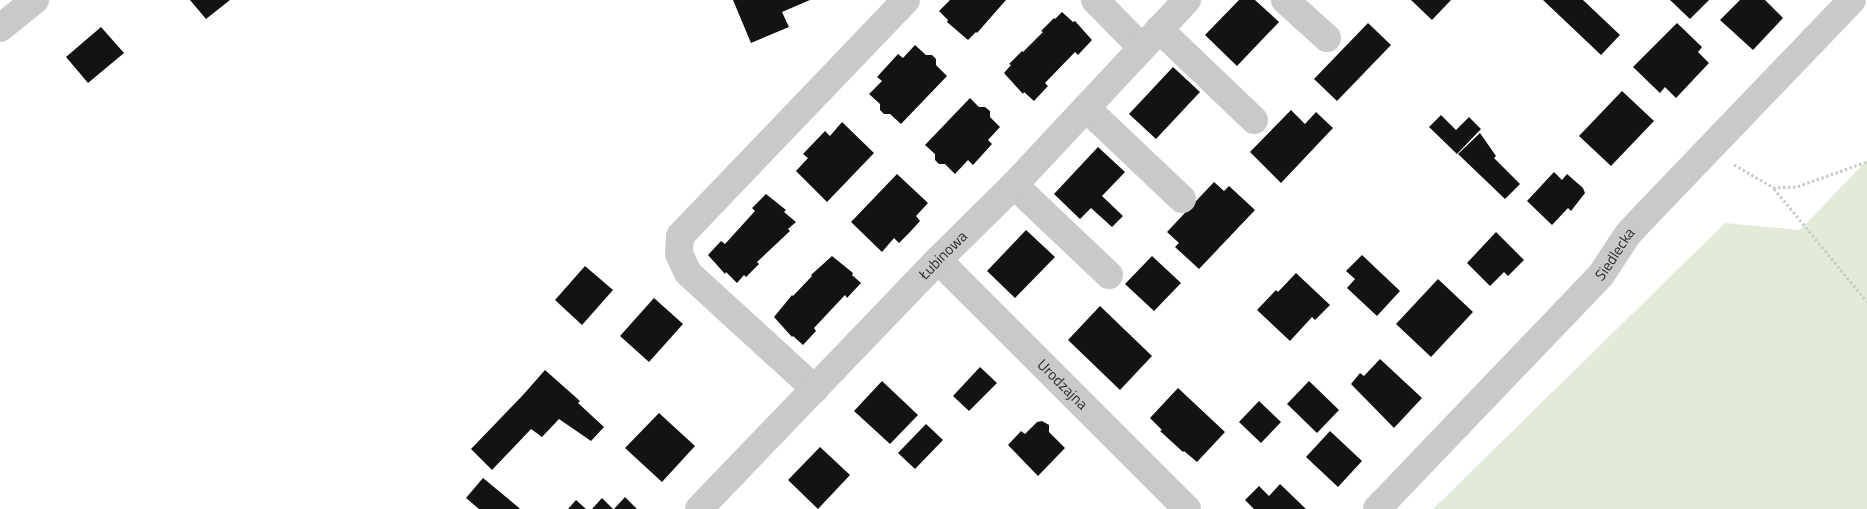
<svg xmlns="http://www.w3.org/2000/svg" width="1867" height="509" font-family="'Titillium Web',sans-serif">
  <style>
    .green { fill: #e3ebd8 }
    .building { fill: #131313 }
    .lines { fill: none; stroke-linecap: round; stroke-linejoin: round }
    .path { stroke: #c9c9c9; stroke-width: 3; stroke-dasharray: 2.5 2.5; stroke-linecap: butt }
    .minor { stroke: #c9c9c9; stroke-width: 28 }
    .labels { text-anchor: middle; stroke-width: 5; stroke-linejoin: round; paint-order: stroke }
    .street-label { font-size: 15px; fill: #2c2c2c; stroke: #fff }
  </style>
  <rect width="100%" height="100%" fill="#fff"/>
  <path class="green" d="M1867,160v349h-434l292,-286 75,7z"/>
  <g class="building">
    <path d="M190,0h40l-24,19z"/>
    <path d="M733,0h77l-28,12 7,15 -38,16z"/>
    <path d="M950,0h56l-29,33 -1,-1 -8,8 -21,-18 1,-2 -9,-9z"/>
    <path d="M1239,0h16l24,22 -42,44 -32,-31z"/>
    <path d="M1411,0h40l-19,20z"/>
    <path d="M1543,0h40l37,35 -19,20z"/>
    <path d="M1670,0h39l-19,19z"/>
    <path d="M1740,0h25l18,18 -30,32 -33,-30z"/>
    <path d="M1062,12l11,10 2,-1 17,19 -14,15 -3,-3 -30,31 3,3 -14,15 -10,-9 -1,2 -19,-21 7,-8 -2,-1 13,-13 1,1 20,-20 -2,-1 13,-13 1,1z"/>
    <path d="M1368,23l23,22 -54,56 -23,-22z"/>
    <path d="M1677,23l25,24 -4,5 11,11 -33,35 -11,-11 -5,6 -27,-26z"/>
    <path d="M101,27l23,26 -36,30 -22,-26z"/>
    <path d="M915,45l11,10h6l4,4v6l11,11 -46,48 -11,-10h-6l-4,-4v-6l-11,-10 13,-13 -5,-4 21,-23 5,4z"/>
    <path d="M1173,67l27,25 -44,47 -27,-25z"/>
    <path d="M1622,91l32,30 -43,45 -32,-30z"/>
    <path d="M970,98l9,9h6l5,4v6l10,10 -12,13 4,4 -19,21 -5,-5 -13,14 -10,-10h-6l-4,-4v-6l-10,-9z"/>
    <path d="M1291,110l14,14 11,-12 17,16 -52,55 -31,-31z"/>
    <path d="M1441,115l15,15 13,-13 12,12 -24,25 -28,-27z"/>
    <path d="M842,122l32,31 -47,49 -31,-31 12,-13 -5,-4 22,-23 5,5z"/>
    <path d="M1480,133l16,23 -2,2 26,26 -15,15 -47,-45z"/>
    <path d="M1098,147l27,25 -23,24 21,20 -11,11 -21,-19 -11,11 -26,-25z"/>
    <path d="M1554,172l8,8 5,-6 16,14 2,5 -14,18 -3,-3 -16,17 -25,-24z"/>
    <path d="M897,174l31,29 -12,13 4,5 -10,11 -11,11 -5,-5 -12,14 -31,-30z"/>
    <path d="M1214,182l10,9 5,-5 26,24 -56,59 -24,-22 4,-4 -12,-11z"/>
    <path d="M766,194l20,16 -2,2 12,10 -8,7 2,2 -33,31 2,2 -13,13 -2,-2 -7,8 -11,-11 -1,2 -17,-19 13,-14 4,3 30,-33 -3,-3z"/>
    <path d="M1026,230l29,27 -40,41 -28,-27z"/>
    <path d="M1496,232l28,28 -16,16 -4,-4 -14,14 -23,-23z"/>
    <path d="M1362,255l38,36 -23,25 -30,-28 8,-9 -9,-8z"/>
    <path d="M832,256l21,17 -1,2 9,8 -14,15 -2,-3 -31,33 2,3 -13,14 -10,-9 -1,1 -18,-20 18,-22 1,1 19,-20 -1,-1z"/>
    <path d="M1152,256l29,27 -27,28 -29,-27z"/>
    <path d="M585,266l28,24 -31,35 -27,-25z"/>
    <path d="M1296,273l34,32 -15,15 -3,-3 -22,24 -33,-31 19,-20 2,2z"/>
    <path d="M1438,279l35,33 -42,45 -35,-33z"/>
    <path d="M654,298l29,26 -34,38 -29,-26z"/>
    <path d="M1100,306l52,50 -32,34 -52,-50z"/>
    <path d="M1380,359l42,39 -28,30 -43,-44 9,-11 4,3z"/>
    <path d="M980,367l17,16 -28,28 -16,-15z"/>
    <path d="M545,370l35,31 -2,2 26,24 -13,14 -32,-22 -17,18 -11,-8 -39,41 -21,-21 52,-54z"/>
    <path d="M882,381l36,34 -28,29 -36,-33z"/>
    <path d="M1309,381l30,29 -22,23 -30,-29z"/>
    <path d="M1178,388l47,44 -28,30 -13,-11 -1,1 -23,-21 2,-1 -12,-12z"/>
    <path d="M1259,401l22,21 -20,21 -22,-21z"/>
    <path d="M659,413l36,33 -33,36 -37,-34z"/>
    <path d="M1042,421l7,4v7l16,16 -27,28 -30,-31 13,-14 4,3 12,-12z"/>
    <path d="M926,424l17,16 -28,29 -17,-16z"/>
    <path d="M1330,431l32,30 -24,26 -32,-30z"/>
    <path d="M820,447l30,28 -32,34 -30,-29z"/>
    <path d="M483,478l35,29 2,2h-41l-13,-11z"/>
    <path d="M1280,484l26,25h-52l-9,-9 14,-14 10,10z"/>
    <path d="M625,497l12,12h-23z"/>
    <path d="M602,498l11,11h-21z"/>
    <path d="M576,500l10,9h-18z"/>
  </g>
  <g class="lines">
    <g class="path">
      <path d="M1734,165l40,23 23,-1 70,-25"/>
      <path d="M1774,189l93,113"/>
    </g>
    <g class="minor">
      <path d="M1095,0l47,48"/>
      <path d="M1285,0l42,38"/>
      <path d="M0,28l35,-28"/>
      <path d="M1159,29l95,91"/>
      <path d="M1086,108l96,91"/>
      <path d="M1014,185l95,90"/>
      <path id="s1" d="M938,260l249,249"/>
      <path d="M815,389l-127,-116 -9,-19 1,-18 226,-236"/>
      <path id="s2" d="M699,509l239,-249 76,-75 173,-185"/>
      <path id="s3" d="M1377,509l224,-234 27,-41 13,-14 211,-220"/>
    </g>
  </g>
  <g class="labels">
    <g class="street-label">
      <text dy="5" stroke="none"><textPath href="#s3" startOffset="349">Siedlecka</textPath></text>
      <text dy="5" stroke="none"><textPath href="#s2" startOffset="352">Łubinowa</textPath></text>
      <text dy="5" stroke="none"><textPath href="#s1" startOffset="176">Urodzajna</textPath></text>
    </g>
  </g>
</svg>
